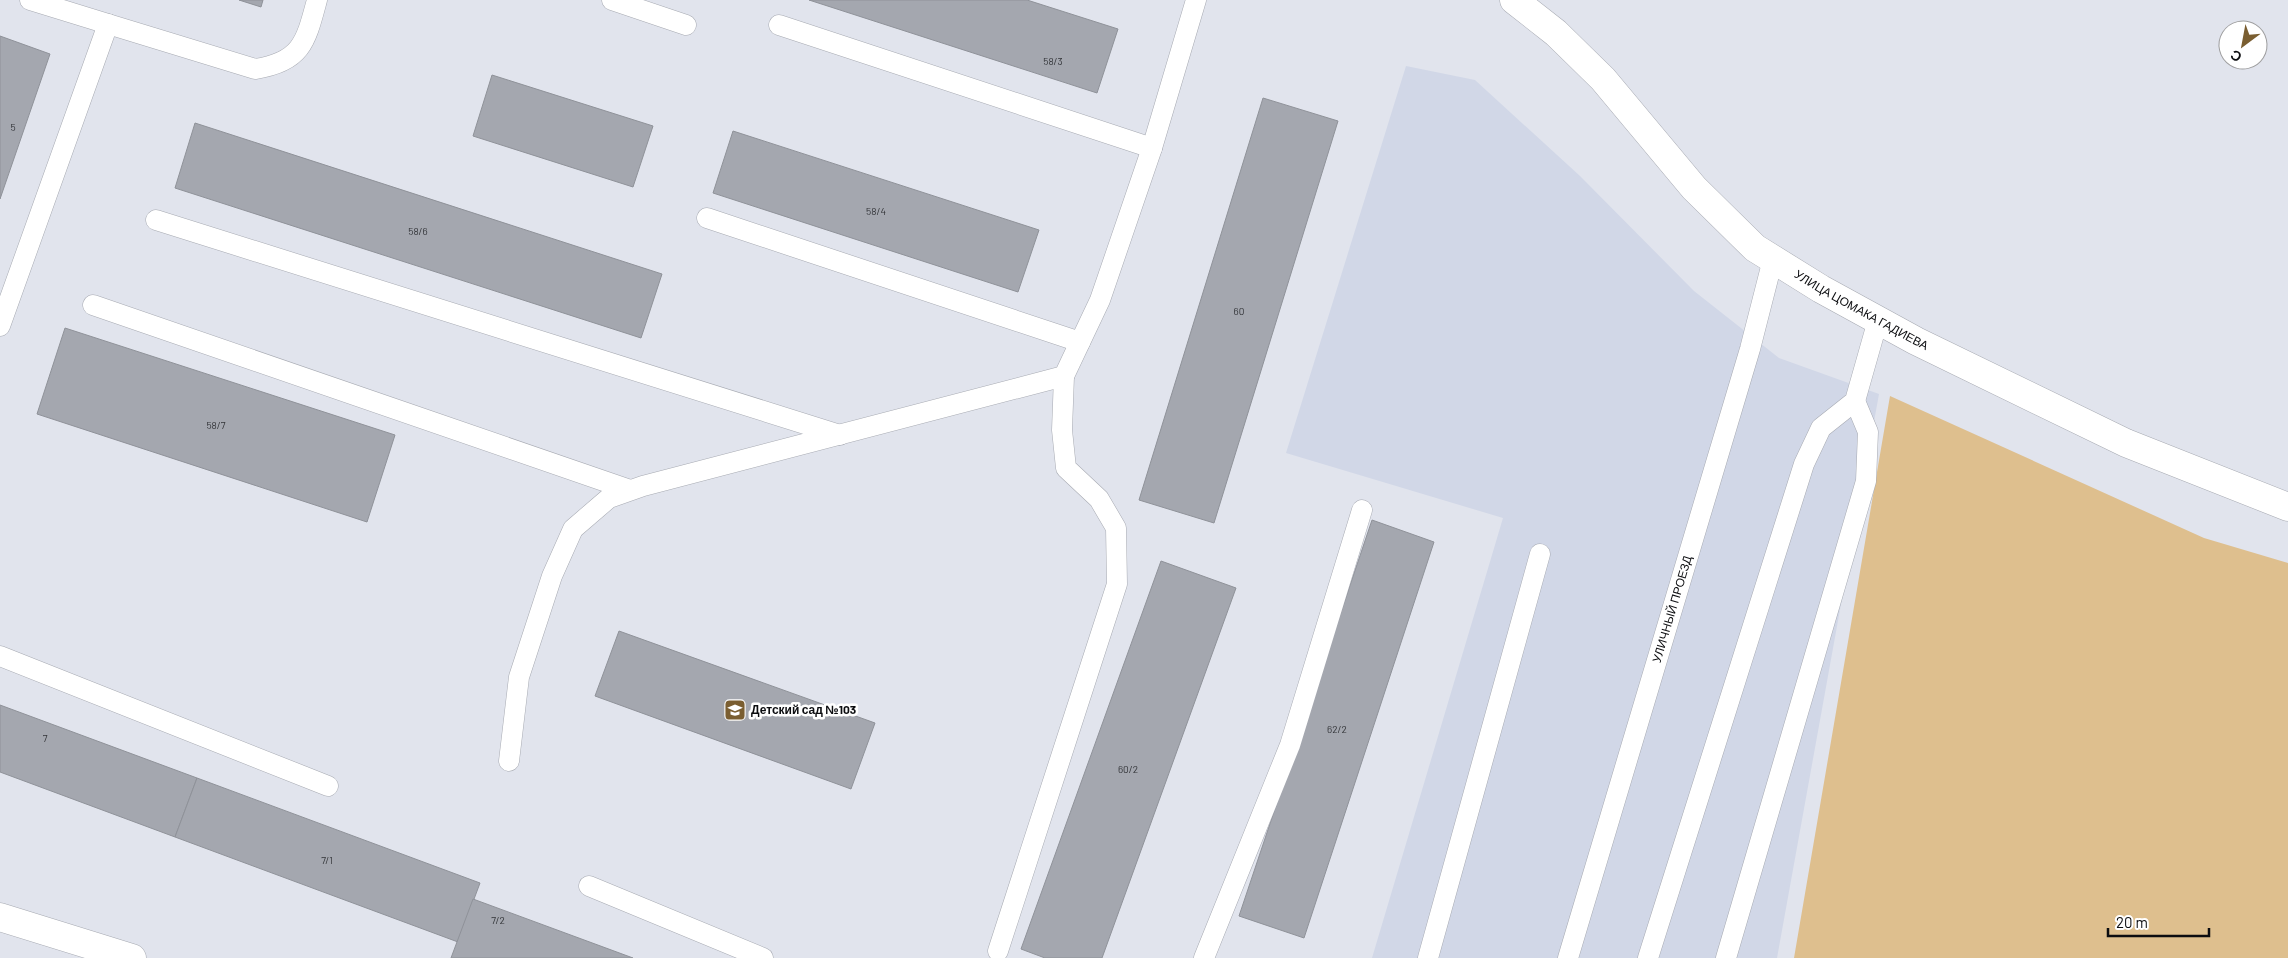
<svg xmlns="http://www.w3.org/2000/svg" width="2288" height="958" font-family="Barlow,sans-serif">
  <style>
    .built { fill: #d1d7e7 }
    .green { fill: #debf8e }
    .building { fill: #a4a7af; stroke: #8f9299 }
    .lines { fill: none; stroke-linecap: round; stroke-linejoin: round }
    .lane-casing { stroke: #a7aab2; stroke-width: 21 }
    .street-casing { stroke: #a7aab2; stroke-width: 29 }
    .secondary-casing { stroke: #a7aab2; stroke-width: 29 }
    .lane { stroke: #fff; stroke-width: 20 }
    .street { stroke: #fff; stroke-width: 28 }
    .secondary { stroke: #fff; stroke-width: 28 }
    .labels { text-anchor: middle; stroke-width: 5; stroke-linejoin: round; paint-order: stroke }
    .number-label { font-size: 10px; fill: #323438 }
    .street-label { font-size: 12px; fill: #0c0d10; stroke: #fff }
    .poi-label { font-size: 12px; font-weight: bold; fill: #0c0d10; stroke: #fff; text-anchor: start }
  </style>
  <rect width="100%" height="100%" fill="#e1e4ed"/>
  <path class="built" d="M1406,66l69,14 105,96 114,115 85,67 100,36 -102,564h-405l131,-440 -217,-65z"/>
  <path class="green" d="M1890,396l314,142 84,25v395h-494z"/>
  <g class="building">
    <path d="M239,0h24l-2,7z"/>
    <path d="M809,0h218l91,29 -21,64z"/>
    <path d="M0,36l50,18 -50,145z"/>
    <path d="M492,75l161,51 -20,61 -160,-51z"/>
    <path d="M1263,98l75,23 -124,402 -75,-23z"/>
    <path d="M195,123l467,151 -21,64 -466,-150z"/>
    <path d="M733,131l306,99 -21,62 -305,-99z"/>
    <path d="M65,328l330,107 -28,87 -330,-108z"/>
    <path d="M1372,520l62,22 -130,396 -65,-22z"/>
    <path d="M1161,561l75,27 -134,370h-57l-24,-9z"/>
    <path d="M619,631l256,92 -24,66 -256,-93z"/>
    <path d="M0,705l197,73 -22,59 -175,-65z"/>
    <path d="M197,778l283,105 -22,59 -283,-105z"/>
    <path d="M473,899l160,59h-182z"/>
  </g>
  <g class="lines">
    <g class="lane-casing">
      <g id="lane">
        <path d="M612,0l74,25"/>
        <path d="M108,24l147,45c47,-7 51,-28 62,-69"/>
        <path d="M779,25l373,123"/>
        <path d="M707,218l373,124"/>
        <path d="M156,220l684,215"/>
        <path d="M93,305l537,185"/>
        <path d="M0,326l108,-302 -78,-24"/>
        <path d="M0,656l328,130"/>
        <path d="M509,761l10,-84 33,-101 21,-47 36,-31 34,-12 421,-110 36,-76 52,-152 44,-148"/>
        <path d="M589,886l174,72"/>
        <path d="M998,951l119,-367 -1,-56 -17,-29 -33,-31 -4,-38 2,-54"/>
        <path d="M1204,958l86,-213 72,-235"/>
        <path d="M1428,958l112,-404"/>
        <path id="s1" d="M1568,958l182,-609 23,-90"/>
        <path d="M1648,958l156,-494 17,-36 34,-27 23,-81"/>
        <path d="M1726,958l140,-477 2,-49 -13,-31"/>
      </g>
    </g>
    <g class="street-casing">
      <path id="street" d="M0,917l132,41"/>
    </g>
    <g class="secondary-casing">
      <g id="secondary">
        <path id="s2" d="M1514,0l42,33 47,46 91,109 61,60 66,41 95,52 210,102 162,64"/>
      </g>
    </g>
    <use href="#lane" class="lane"/>
    <use href="#street" class="street"/>
    <use href="#secondary" class="secondary"/>
  </g>
  <defs>
    <g id="school-square" transform="scale(1.125)"><rect x="-9" y="-9" width="18" height="18" rx="4" fill="#7a5e31" stroke="#fff"/><path d="M0-5L7-2L0 1L-7-2ZM-4 1L0 2.5L4 1V4Q0 6-4 4Z" fill="#fff"/></g>
  </defs>
  <g fill-rule="evenodd">
    <use href="#school-square" x="735" y="710"/>
  </g>
  <g class="labels">
    <g class="number-label">
      <text x="1053" y="65">58/3</text>
      <text x="13" y="131">5</text>
      <text x="876" y="215">58/4</text>
      <text x="418" y="235">58/6</text>
      <text x="1239" y="315">60</text>
      <text x="216" y="429">58/7</text>
      <text x="1337" y="733">62/2</text>
      <text x="45" y="742">7</text>
      <text x="1128" y="773">60/2</text>
      <text x="327" y="864">7/1</text>
      <text x="498" y="924">7/2</text>
    </g>
    <g class="street-label">
      <text dy="4" stroke="none"><textPath href="#s2" startOffset="470">УЛИЦА ЦОМАКА ГАДИЕВА</textPath></text>
      <text dy="4" stroke="none"><textPath href="#s1" startOffset="364">УЛИЧНЫЙ ПРОЕЗД</textPath></text>
    </g>
    <g class="poi-label">
      <text x="751" y="714">Детский сад №103</text>
    </g>
  </g>
  <g transform="translate(2243 45) rotate(212)"><circle r="24" fill="#ffffff" stroke="#9e9e9f"/>
  <path d="M0-4L9 19L0 12L-9 19Z" fill="#7a5e31"/>
  <text y="-8" font-size="14" font-weight="bold" text-anchor="middle" fill="#0c0d10">С</text>
  </g>
  <path d="M2108 928v8h101v-8" fill="none" stroke="#0c0d10" stroke-width="2.5"/>
  <text x="2116" y="928" font-size="15" fill="#0c0d10" stroke="#ffffff" stroke-width="4" paint-order="stroke">20 m</text>
</svg>
